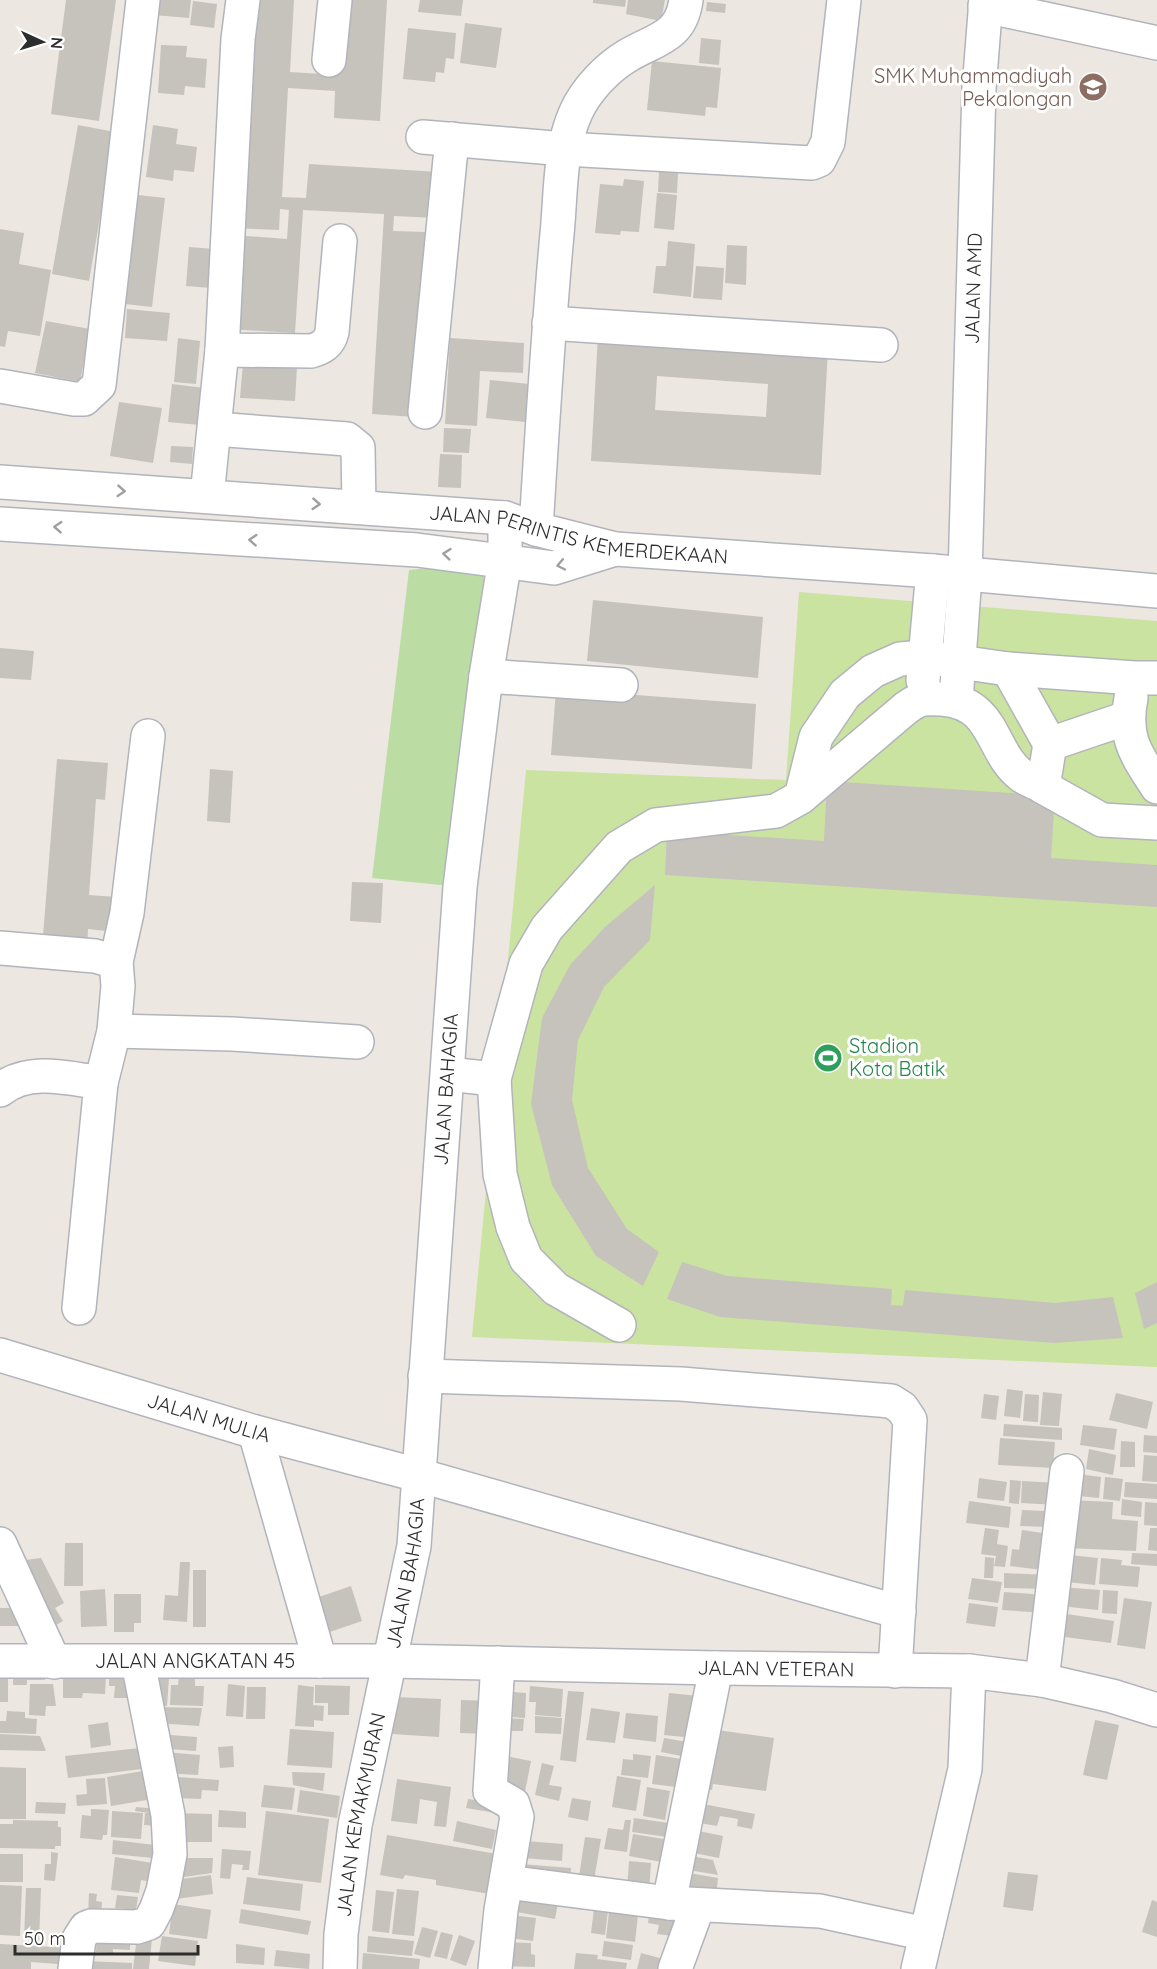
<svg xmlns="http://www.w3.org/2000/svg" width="1157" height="1969" font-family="Quicksand,sans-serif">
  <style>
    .green { fill: #bbdda4 }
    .pitch { fill: #cbe3a1 }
    .building { fill: #c6c2bc; fill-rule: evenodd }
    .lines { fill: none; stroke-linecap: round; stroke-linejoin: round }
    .minor-casing { stroke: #b2b4bc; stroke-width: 36 }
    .minor { stroke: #fff; stroke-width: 33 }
    .oneway { stroke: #a0a0a0 }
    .labels { text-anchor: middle; stroke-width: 6; stroke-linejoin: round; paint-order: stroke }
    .education-label { font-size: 20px; fill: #785e54; stroke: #fff; text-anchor: end }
    .street-label { font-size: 20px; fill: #2d2d2d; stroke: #fff }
    .leisure-label { font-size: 20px; fill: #27864d; stroke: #fff; text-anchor: start }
  </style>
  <rect width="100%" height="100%" fill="#ede7e1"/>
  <path class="green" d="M505,560l-45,327 -88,-9 37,-308z"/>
  <path class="pitch" d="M799,592l358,29v746l-685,-30 54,-567 260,10z"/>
  <g class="building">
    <path d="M66,0h50l-17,121 -48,-7z"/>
    <path d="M156,0h35l-2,18 -35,-3z"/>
    <path d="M247,0h47l-4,72 48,3 4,-75h45l-7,121 -46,-3 1,-27 -47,-3 -6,109 24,1 3,-34 130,8 -3,46 -42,-2 -1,15 33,1 -11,185 -43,-3 12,-200 -81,-4 -8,123 -68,-4 5,-94 55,4 2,-29 -9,-1 -1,21 -46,-2z"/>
    <path d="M420,0h43l-2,16 -43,-4z"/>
    <path d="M593,0h33l-1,7 -32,-4z"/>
    <path d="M628,0h37l-4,21 -35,-7z"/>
    <path d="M193,1l24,3 -3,24 -24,-3z"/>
    <path d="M707,2l19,2 -1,9 -19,-2z"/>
    <path d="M465,23l37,5 -6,40 -36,-5z"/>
    <path d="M408,28l48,5 -2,26 -8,-1 -2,15 -8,-1 -1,10 -32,-3z"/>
    <path d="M701,38l20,2 -2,25 -20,-2z"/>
    <path d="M161,45l26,1 -1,11 21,2 -2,29 -20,-2 -1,9 -26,-2z"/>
    <path d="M652,61l69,7 -4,40 -11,-1 -1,9 -58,-6z"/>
    <path d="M78,125l37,7 -26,149 -37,-7z"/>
    <path d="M153,125l25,4 -2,15 21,3 -3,25 -20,-2 -1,11 -27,-4z"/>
    <path d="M659,171l19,2 -1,20 -19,-1z"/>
    <path d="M624,179l20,2 -5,51 -18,-1 -1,4 -25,-2 5,-49 23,2z"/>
    <path d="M657,193l20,2 -3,35 -20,-2z"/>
    <path d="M129,194l36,4 -13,109 -36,-4z"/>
    <path d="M0,229l24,4 -5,31 32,6 -11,66 -32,-5 -3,16 -5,-1z"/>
    <path d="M668,241l27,3 -4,53 -38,-4 3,-27h10z"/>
    <path d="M727,245l20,1 -1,39 -21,-2z"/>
    <path d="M189,247l25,2 -3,39 -25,-2z"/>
    <path d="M696,266l28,2 -2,32 -29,-2z"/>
    <path d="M127,309l43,4 -3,28 -42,-3z"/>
    <path d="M46,321l44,8 -10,53 -45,-9z"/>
    <path d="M598,335l230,14 -7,126 -230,-14zM657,376l111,8 -2,33 -111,-7z"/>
    <path d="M178,338l22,3 -4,43 -22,-2z"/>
    <path d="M450,338l74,5 -1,30 -43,-2 -3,55 -32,-2z"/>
    <path d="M243,364l54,3 -2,34 -55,-3z"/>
    <path d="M490,380l39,4 -4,38 -39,-4z"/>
    <path d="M172,384l33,4 -5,37 -32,-3z"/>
    <path d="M119,402l43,6 -9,55 -43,-7z"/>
    <path d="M444,428l27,1 -2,24 -26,-1z"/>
    <path d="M171,446l22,1 -1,17 -22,-2z"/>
    <path d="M440,454l22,1 -1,33 -23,-1z"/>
    <path d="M593,600l170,17 -5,61 -171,-17z"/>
    <path d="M0,648l34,3 -3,29 -31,-2z"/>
    <path d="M556,689l200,15 -4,65 -201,-14z"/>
    <path d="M57,759l51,4 -3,37 -9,-1 -7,96 28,2 -2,35 -27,-3 -1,23 -45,-3z"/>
    <path d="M210,769l23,2 -3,52 -23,-2z"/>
    <path d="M827,781l228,15 -4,62 106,7v42l-492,-32 2,-44 157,10z"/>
    <path d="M352,882l31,1 -2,40 -31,-2z"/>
    <path d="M655,885l-5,55 -46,47 -26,53 -6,60 16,68 39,61 32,23 -16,34 -47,-30 -44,-71 -21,-81 11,-86 28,-53 35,-38z"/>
    <path d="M682,1262l45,14 165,13 -1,16 12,1 2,-16 150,13 58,-6 10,41 -69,5 -334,-26 -53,-18z"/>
    <path d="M1157,1282v41l-13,6 -9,-36z"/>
    <path d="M1007,1389l16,2 -3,27 -16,-2z"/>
    <path d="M1043,1392l19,2 -3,32 -19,-1z"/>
    <path d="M1116,1393l37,9 -6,27 -38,-9z"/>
    <path d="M984,1394l15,2 -3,24 -15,-2z"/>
    <path d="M1025,1394l14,1 -1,27 -15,-1z"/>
    <path d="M1004,1424l58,4v12l-59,-4z"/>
    <path d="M1083,1425l34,4 -3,21 -34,-5z"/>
    <path d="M1144,1435l13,1v17l-14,-1z"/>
    <path d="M1000,1438l55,4 -2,26 -55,-3z"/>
    <path d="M1121,1441l14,1v25h-15z"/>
    <path d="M1089,1449l27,6 -3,20 -27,-6z"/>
    <path d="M1144,1455l13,1v26l-15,-1z"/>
    <path d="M1069,1473l32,4 -2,21 -31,-3z"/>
    <path d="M1105,1477l18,2 -3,22 -17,-2z"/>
    <path d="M979,1478l28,4 -3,19 -27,-3z"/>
    <path d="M1010,1480l11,1 -2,23 -10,-1z"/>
    <path d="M1022,1481l36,2 -1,22 -36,-2z"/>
    <path d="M1125,1482l32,2v15l-33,-2z"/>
    <path d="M1122,1499l20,3 -1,15 -20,-2z"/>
    <path d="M1069,1500l44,2 -1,17 26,2 -2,30 -69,-3z"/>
    <path d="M969,1501l42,6 -2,21 -43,-5z"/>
    <path d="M1145,1502l12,1v23l-13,-1z"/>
    <path d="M1022,1510l26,1v16l-28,-1z"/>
    <path d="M985,1528l14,2 -2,14 11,2 -3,21 -11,-1 2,-10 -15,-2z"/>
    <path d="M1150,1528h7v23l-9,-1z"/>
    <path d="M1022,1530l34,5 -6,36 -40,-5 2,-17 7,1z"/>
    <path d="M65,1543h18v43h-19z"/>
    <path d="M1132,1553l25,1v12l-26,-2z"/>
    <path d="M1061,1554l37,4 -3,27 -37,-4z"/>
    <path d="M985,1557l9,1 -1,20h-9z"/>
    <path d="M41,1558l23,45 -9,5 8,13 -10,6 -35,-66z"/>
    <path d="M1101,1558l21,2 -1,5 19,2 -2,20 -39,-3z"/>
    <path d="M180,1562h10l-3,60 -24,-2 2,-25 13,1z"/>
    <rect x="193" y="1570" width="13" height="57"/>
    <path d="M1004,1573l44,2 -1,14 -43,-1z"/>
    <path d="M972,1578l30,4 -4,21 -30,-4z"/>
    <path d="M351,1586l11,35 -38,13 -5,-15 7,-2 -7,-20z"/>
    <path d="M1061,1587l39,3 -2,20 -38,-4z"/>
    <path d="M105,1589l2,37 -26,1 -1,-36z"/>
    <path d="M1103,1590l15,1 -1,23 -15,-1z"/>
    <path d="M1004,1592l42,3 -1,18 -43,-3z"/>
    <path d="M114,1594h27v29h-7v9h-20z"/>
    <path d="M1124,1598l28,4 -7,47 -28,-4z"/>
    <path d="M969,1603l29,4 -3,20 -29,-4z"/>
    <path d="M0,1608h14l10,18h-24z"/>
    <path d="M1060,1613l54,8 -3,22 -54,-7z"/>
    <rect x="0" y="1671" width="8" height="31"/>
    <path d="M13,1671h32v9h-18v5h-14z"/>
    <path d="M109,1671h25v27h-20l1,-12h-6z"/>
    <path d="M63,1674l43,2 -1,18 -22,-1 -1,5h-19z"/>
    <path d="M152,1676l17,2 -2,28 -13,-1z"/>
    <path d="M179,1676l16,1v9h9l-1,20 -33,-1 1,-20h7z"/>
    <path d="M30,1684h23l3,22h-10l-1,10 -16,-1z"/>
    <path d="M228,1684l17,2 -2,31 -17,-1z"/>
    <path d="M298,1685l16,2 -1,18 11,1 -1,15 -9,-1v7l-19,-1z"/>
    <path d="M315,1685l35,1 -1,29h-21v-12h-13z"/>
    <path d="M530,1686l33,3 -2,28 -26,-2 1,-13h-7z"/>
    <path d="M247,1687h19l-1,32h-19z"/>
    <path d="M502,1691l24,2 -1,25 -25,-2z"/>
    <path d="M568,1691l16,1 -8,70 -16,-2z"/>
    <path d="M669,1693l30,3 -5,42 -30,-3z"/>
    <path d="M395,1697l46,2 -2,38 -47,-3z"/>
    <path d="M461,1700l32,1 -2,33 -31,-1z"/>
    <path d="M157,1707l45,1 -3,18 -43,-3z"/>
    <path d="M591,1708l29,4 -5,31 -29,-3z"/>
    <path d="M7,1711l18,1v6l12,1 -1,15 -36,-1v-12h6z"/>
    <path d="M626,1713l32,3 -2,26 -33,-4z"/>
    <path d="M535,1716l27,2 -1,16 -26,-1z"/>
    <path d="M501,1718l23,1 -1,12h-22z"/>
    <path d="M1095,1720l24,5 -12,55 -24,-5z"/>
    <path d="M108,1722l3,23 -20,3 -3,-23z"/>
    <path d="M290,1729l44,3 -2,36 -45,-3z"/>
    <path d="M717,1730l57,8 -8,53 -53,-7 -1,6 -12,-1z"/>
    <path d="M0,1734l40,2 6,15 -46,-1z"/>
    <path d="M157,1734l40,3 -1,14 -40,-3z"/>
    <path d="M664,1738l30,5 -3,15 -30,-6z"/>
    <path d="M233,1746l1,21 -14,1 -2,-21z"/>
    <path d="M140,1748l2,21 -74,9 -3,-22z"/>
    <path d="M165,1752l35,3 -2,20 -35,-2z"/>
    <path d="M633,1754l18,2 -3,22 -27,-3 2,-16 10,1z"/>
    <path d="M501,1755l30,6 -7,36 -30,-6z"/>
    <path d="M656,1755l32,5 -4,28 -32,-4z"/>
    <path d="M542,1763l12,3 -5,19 13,2 -3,14 -24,-6z"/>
    <path d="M0,1767l26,1v51h-26z"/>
    <path d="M143,1771l4,29 -36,6 -4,-29z"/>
    <path d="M292,1772l33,1 -2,18 -30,-6z"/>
    <path d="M617,1776l24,4 -5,31 -24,-4z"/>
    <path d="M178,1777l41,3 -1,11 -16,-1 -1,9 -25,-1z"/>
    <path d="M105,1778l2,26 -30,2 -1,-11 11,-1 -1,-15z"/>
    <path d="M397,1779l54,8 -5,40 -12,-1 3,-24 -17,-3 -3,25 -26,-3z"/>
    <path d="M264,1785l31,3 -3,22 -31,-3z"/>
    <path d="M647,1787l23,4 -5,29 -22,-4z"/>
    <path d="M300,1790l40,6 -3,22 -40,-6z"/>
    <path d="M572,1798l19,3 -3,20 -20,-4z"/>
    <path d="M468,1799l41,6 -1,10 -42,-7z"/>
    <path d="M36,1802l30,1 -1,11 -30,-1z"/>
    <path d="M698,1803l57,11 -3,15 -15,-3 1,-7 -18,-3 -3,10 -23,-4z"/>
    <path d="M136,1807l24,2 -1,17 -15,-1 1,-12h4l-14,-2z"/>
    <path d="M91,1809l18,1 -2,25h-4l-1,5 -22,-2 2,-23 9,1z"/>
    <path d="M219,1810l27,2v16l-28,-1z"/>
    <path d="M112,1811l31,2 -2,26 -30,-2z"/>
    <path d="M266,1811l63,8 -8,64 -63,-8z"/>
    <path d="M172,1813l40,1v28h-41z"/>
    <path d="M634,1818l35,5 -2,14 -35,-5z"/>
    <path d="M13,1820l45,1v6h3v19h-6v3l-55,-1v-24h13z"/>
    <path d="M625,1820h6l-4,32 -23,-3 4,-21 15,2z"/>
    <path d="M457,1821l39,9 -4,19 -39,-8z"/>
    <path d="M689,1829l34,7 -4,22 -35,-7z"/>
    <path d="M633,1834l37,6 -3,23 -38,-7z"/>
    <path d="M387,1835l110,19 -7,40 -54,-9v-5l-31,-5 -2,4 -23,-4z"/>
    <path d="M585,1837l16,2 -8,47 -15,-3z"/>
    <path d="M113,1840l42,5 -2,13 -41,-4z"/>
    <path d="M525,1841l38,3 -1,17 -39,-3z"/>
    <path d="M222,1849l29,2 -2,19h-7l1,-5 -11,-1 -2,15 -10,-1z"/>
    <path d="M51,1852l7,1 -3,28 -11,-1 1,-16h6z"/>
    <rect x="0" y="1854" width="23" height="28"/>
    <path d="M685,1855l28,5 5,15 -35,-6z"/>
    <path d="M115,1857l38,6 -2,19 -10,-2 -2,13 -28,-3z"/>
    <path d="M177,1858h36l-1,15 -35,5z"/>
    <path d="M629,1861l22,2 -2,29 -22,-2z"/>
    <path d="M521,1864l50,4 -1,14 -50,-5z"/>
    <path d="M683,1872l35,6 -3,26 -36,-6z"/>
    <path d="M1008,1872l30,3 -5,36 -30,-4z"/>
    <path d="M211,1875l2,19 -37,5 -2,-19z"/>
    <path d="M247,1877l56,7 -3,27 -57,-7z"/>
    <path d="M0,1885l22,1 -2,50 -20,-1z"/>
    <path d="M516,1885l44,8 -5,26 -44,-8z"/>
    <path d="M26,1888h15l-2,54h-9v-4h-6z"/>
    <path d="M397,1889l22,2 -5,45 -22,-2z"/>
    <path d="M376,1890l18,2 -5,41 -17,-2z"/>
    <path d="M89,1893l8,1 -1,7 6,1 -1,16 -13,-1z"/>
    <path d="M117,1895l21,2 -2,13 -21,-2z"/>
    <path d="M1152,1900l5,2v35l-15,-5z"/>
    <path d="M595,1901l14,1 -4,33 -14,-2z"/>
    <path d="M610,1903l29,3 -4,36 -29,-4z"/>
    <path d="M173,1904l38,6 -4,29 -38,-5z"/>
    <path d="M650,1907l25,3 -3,26 -15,-2 2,-9 -11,-2z"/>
    <path d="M241,1909l70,12 -3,14 -69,-12z"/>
    <path d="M511,1915l25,3 -3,23 -25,-3z"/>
    <path d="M422,1927l16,4 -8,27 -16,-4z"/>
    <path d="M441,1932l12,3 -6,24 -13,-3z"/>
    <path d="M97,1934l33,2v14l-17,-1v4l-17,-1z"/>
    <path d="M459,1935l16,6 -9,25 -16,-6z"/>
    <path d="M137,1936l15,2 -3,31h-16z"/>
    <path d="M162,1936l36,5 -3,25 -37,-5z"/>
    <path d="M368,1936l46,5 -2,15 -45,-4z"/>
    <path d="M604,1941l29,4 -2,15 -29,-4z"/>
    <path d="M503,1942l28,1v11l4,1v12l-32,-1z"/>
    <path d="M0,1944l72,4 -1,17 -40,-3v7h-31z"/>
    <path d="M236,1944l29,4 -1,17 -28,-2z"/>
    <path d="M276,1950l34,4 -1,15 -35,-3z"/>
    <path d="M363,1953l57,6 -1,10h-57z"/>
    <path d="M576,1953l22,2 -1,4 30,4 -1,6h-52z"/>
    <path d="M641,1953l26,7 -2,9h-28z"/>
    <path d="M85,1961l47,2v6h-47z"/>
  </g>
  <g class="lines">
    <g class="minor-casing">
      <g id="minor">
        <path d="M985,6l172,37"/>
        <path d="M329,60l6,-60"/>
        <path d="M423,137l142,12 247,14 7,-3 9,-18 16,-142"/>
        <path d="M549,323l332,22"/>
        <path d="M222,350l89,1c11,-3 18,-7 21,-19l8,-91"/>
        <path d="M0,386l74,13h10l15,-14 44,-385"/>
        <path d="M425,412l27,-273"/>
        <path d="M215,429l132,10 11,9 1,59"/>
        <path id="s1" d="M0,482l505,36 31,11 79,20 318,22 224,20"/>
        <path d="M207,496l15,-146 16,-311 5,-39"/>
        <path d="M0,524l417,26 137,18 61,-19"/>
        <path d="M536,529c6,-99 12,-197 21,-295 4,-39 2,-85 19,-122 10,-22 31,-44 51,-56 28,-17 54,-18 59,-56"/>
        <path d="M1008,669l42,75"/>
        <path d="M486,676l135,9"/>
        <path d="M923,680l10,-109"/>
        <path d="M1131,698c-8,40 5,56 26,89"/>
        <path id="s2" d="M956,700l9,-125 14,-486 7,-89"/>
        <path d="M1043,787l59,33 55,3"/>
        <path d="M801,797l105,-89c14,-10 17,-10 35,-9 56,4 48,52 81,77 6,4 15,7 21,11l7,-43 77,-26"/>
        <path d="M0,948l95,8 21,6 2,24 -4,45 -13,52 -22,225"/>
        <path d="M116,962l11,-49 21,-177"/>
        <path d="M114,1031l118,3 125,8"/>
        <path d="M448,1074l46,5 32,-115 21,-36 72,-81 37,-22 120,-14 25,-14 15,-60 29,-43 28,-23 27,-12 25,-2 83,12 127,9h22"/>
        <path d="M494,1079l6,95 13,53 13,32 30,30 63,36"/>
        <path d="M0,1090c28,-23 68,-12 101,-7"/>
        <path id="s3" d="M0,1355l255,77 163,43 481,137"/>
        <path d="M425,1376l256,8 210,17 11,7 8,12 -15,251"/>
        <path d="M255,1432l65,229"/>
        <path d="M0,1544l54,118"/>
        <path id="s4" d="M0,1661h390l326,7 253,3 73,9 70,16 45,14"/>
        <path d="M1042,1680l25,-209"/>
        <path d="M507,1882l162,21 151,8 106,23"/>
        <path d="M669,1903l47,-235"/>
        <path d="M75,1969l4,-30 7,-11 5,-2 46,1 12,-4 7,-13 7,-19 7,-37 -2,-39 -30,-153"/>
        <path id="s5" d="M340,1969l1,-35 14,-109 59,-279 46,-659 26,-211 19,-116v-42"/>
        <path d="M495,1969l6,-59 16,-93 -4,-13 -23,-13 8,-128"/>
        <path d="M675,1969l23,-63"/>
        <path d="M918,1969l47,-200 4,-98"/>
      </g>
    </g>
    <use href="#minor" class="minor"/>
  </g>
  <defs><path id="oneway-chevron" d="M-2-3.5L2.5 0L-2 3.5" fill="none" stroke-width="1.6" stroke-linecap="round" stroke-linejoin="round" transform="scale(1.5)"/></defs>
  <g class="oneway">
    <use href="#oneway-chevron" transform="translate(121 491) rotate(4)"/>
    <use href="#oneway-chevron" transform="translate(316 504) rotate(4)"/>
    <use href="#oneway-chevron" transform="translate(58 527) rotate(-176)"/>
    <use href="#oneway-chevron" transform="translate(253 540) rotate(-176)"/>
    <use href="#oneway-chevron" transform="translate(447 554) rotate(-174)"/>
    <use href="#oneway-chevron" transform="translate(561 565) rotate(168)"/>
  </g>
  <defs>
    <g id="school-disc" transform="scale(1.5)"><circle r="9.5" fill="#8d6e63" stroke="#fff"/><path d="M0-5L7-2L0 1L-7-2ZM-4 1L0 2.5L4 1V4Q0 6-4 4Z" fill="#fff"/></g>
    <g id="stadium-disc" transform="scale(1.5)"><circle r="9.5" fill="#2e9e5b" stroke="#fff"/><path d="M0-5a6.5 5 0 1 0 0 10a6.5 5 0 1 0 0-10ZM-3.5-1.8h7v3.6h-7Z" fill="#fff"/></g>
  </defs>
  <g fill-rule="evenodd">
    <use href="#school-disc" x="1093" y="87"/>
    <use href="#stadium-disc" x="828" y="1058"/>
  </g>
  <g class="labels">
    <g class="education-label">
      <text x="1072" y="83">SMK Muhammadiyah<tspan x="1072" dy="23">Pekalongan</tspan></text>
    </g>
    <g class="street-label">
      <text dy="7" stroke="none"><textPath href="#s2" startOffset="412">JALAN AMD</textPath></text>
      <text dy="7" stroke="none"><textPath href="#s1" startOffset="582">JALAN PERINTIS KEMERDEKAAN</textPath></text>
      <text dy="7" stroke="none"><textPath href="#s5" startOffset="888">JALAN BAHAGIA</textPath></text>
      <text dy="7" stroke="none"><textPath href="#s3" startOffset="218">JALAN MULIA</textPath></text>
      <text dy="7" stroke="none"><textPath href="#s5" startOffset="402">JALAN BAHAGIA</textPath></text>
      <text dy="7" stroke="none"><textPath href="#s4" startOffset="195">JALAN ANGKATAN 45</textPath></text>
      <text dy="7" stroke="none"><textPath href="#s4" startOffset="776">JALAN VETERAN</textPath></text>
      <text dy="7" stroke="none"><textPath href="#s5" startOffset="156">JALAN KEMAKMURAN</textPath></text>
    </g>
    <g class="leisure-label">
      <text x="849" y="1053">Stadion<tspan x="849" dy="23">Kota Batik</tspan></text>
    </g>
  </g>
  <g transform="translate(42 42) rotate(94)" stroke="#ffffff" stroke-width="4.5" paint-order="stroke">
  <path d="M0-4.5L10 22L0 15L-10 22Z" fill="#2d2d2d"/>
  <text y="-9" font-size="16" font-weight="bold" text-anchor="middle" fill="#2d2d2d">N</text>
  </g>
  <path d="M15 1945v9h183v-9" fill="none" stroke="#2d2d2d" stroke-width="3"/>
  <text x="24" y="1945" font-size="18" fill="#2d2d2d" stroke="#ffffff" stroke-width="4.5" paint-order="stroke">50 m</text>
</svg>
